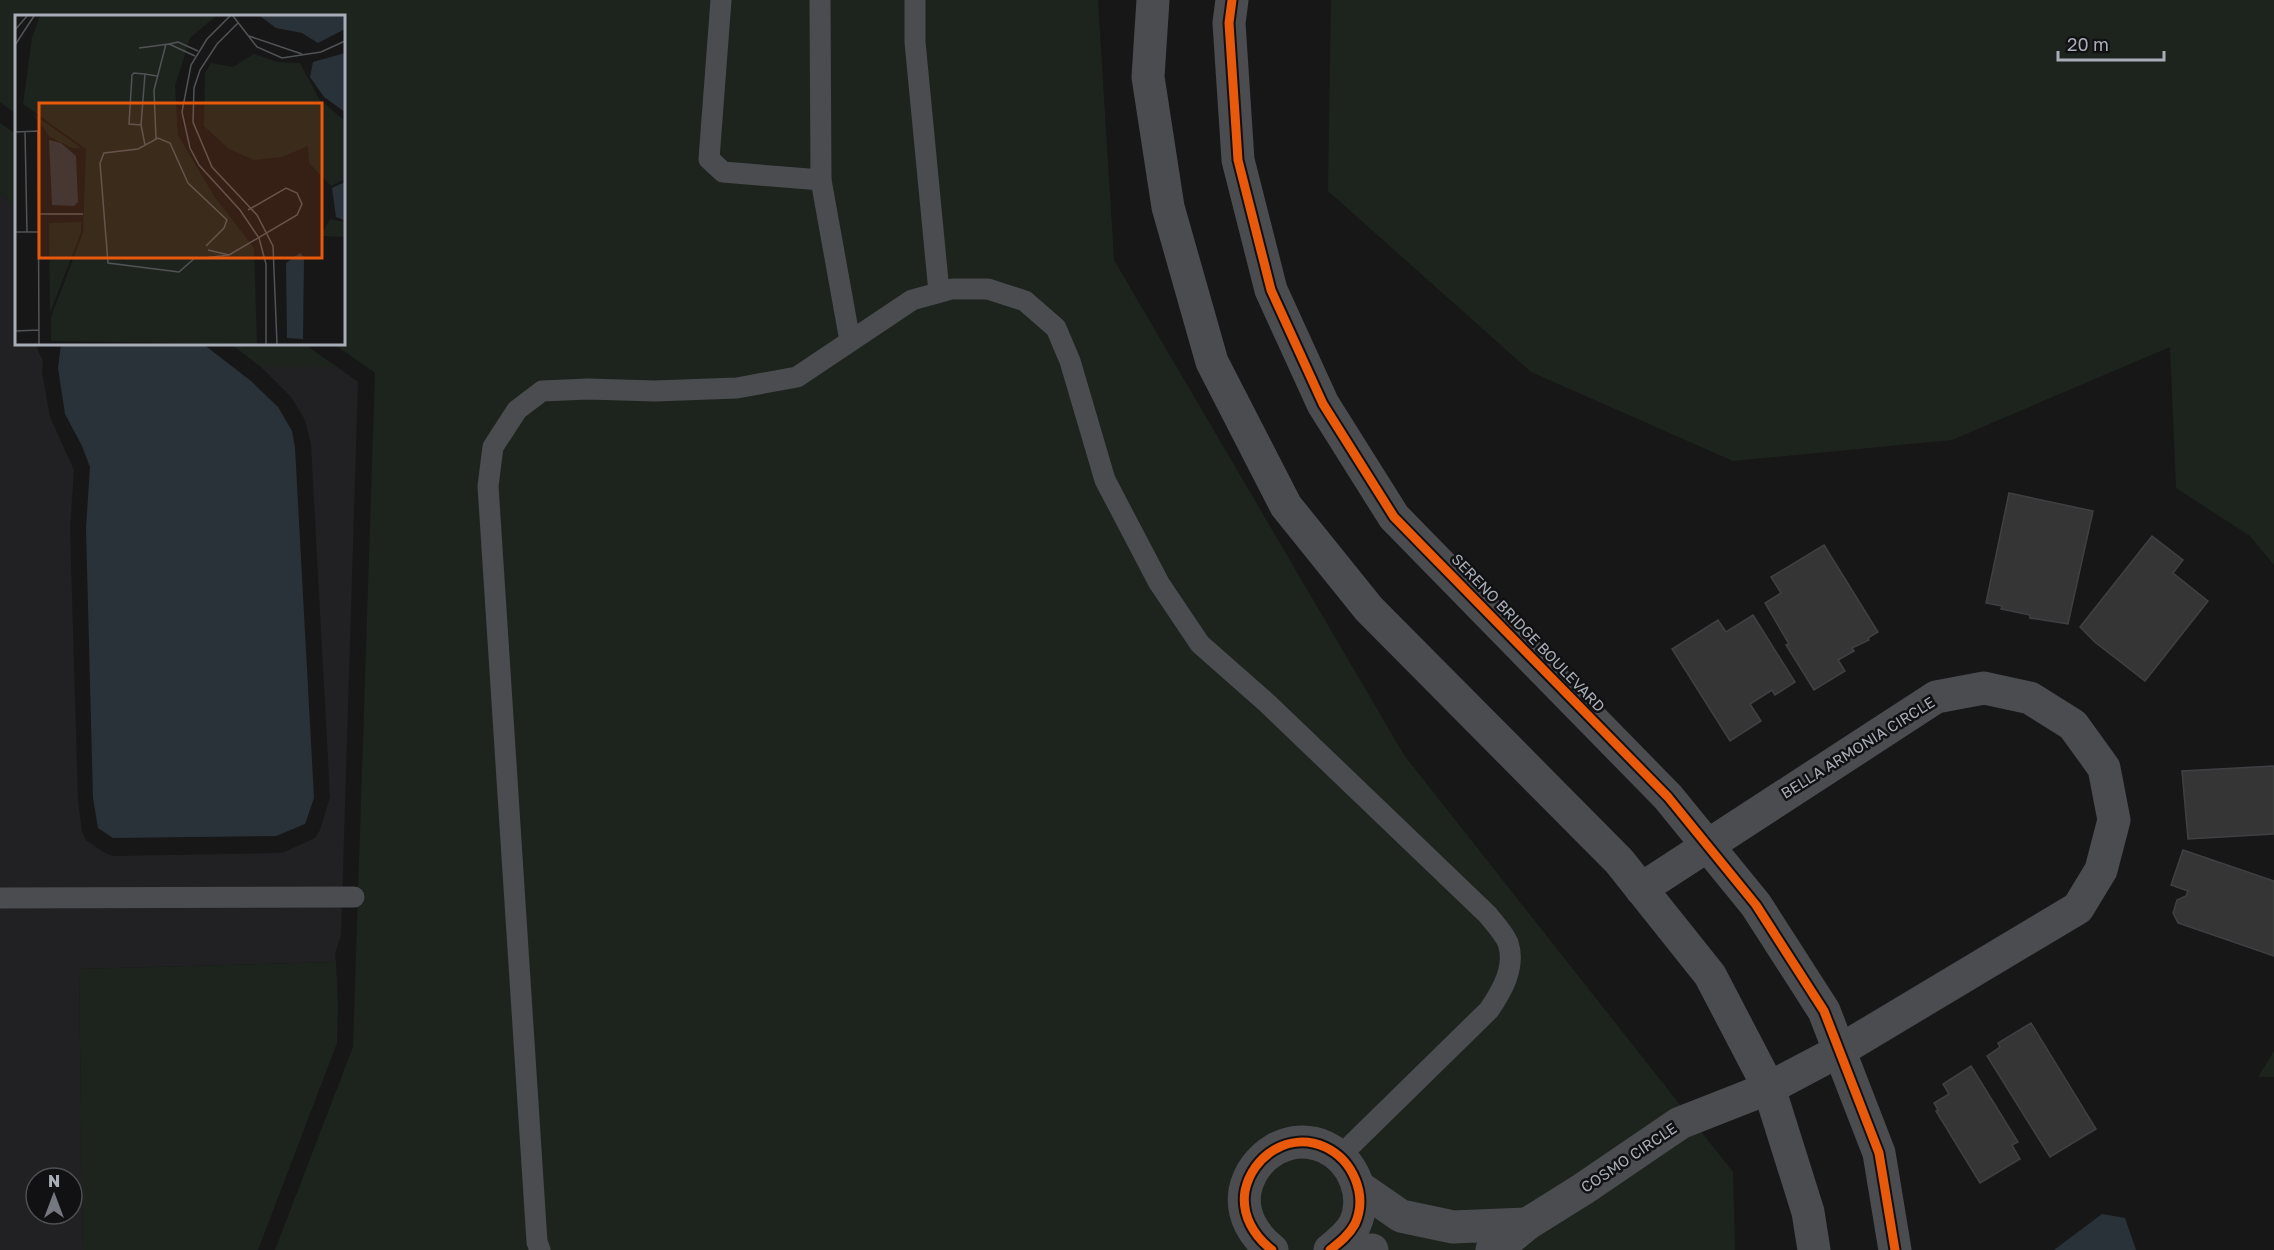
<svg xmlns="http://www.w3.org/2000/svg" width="2274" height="1250" font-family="'Golos Text',sans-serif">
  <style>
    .built { fill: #212123; fill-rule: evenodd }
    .green { fill: #1d241e }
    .water { fill: #2a3239 }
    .building { fill: #353536; stroke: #3f4043; stroke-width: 1.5 }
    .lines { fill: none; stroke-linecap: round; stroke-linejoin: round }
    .lane { stroke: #4b4c50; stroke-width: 21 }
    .street { stroke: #4b4c50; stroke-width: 33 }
    .cycleway-casing { stroke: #111113; stroke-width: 13 }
    .cycleway { stroke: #e8590c; stroke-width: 9 }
    .labels { text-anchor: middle; stroke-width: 5; stroke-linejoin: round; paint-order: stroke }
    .street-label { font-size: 15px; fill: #a8adb8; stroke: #111113 }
    .inset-road { fill: none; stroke: #515357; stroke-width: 1.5 }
    .view { fill: #e8590c; fill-opacity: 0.15; stroke: #e8590c; stroke-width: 3 }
    .inset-edge { fill: none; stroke: #a8adb8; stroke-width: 3 }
  </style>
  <rect width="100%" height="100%" fill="#171717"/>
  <path class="built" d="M0,193l16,16v135h23l-2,4 6,13 -1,11 8,45 24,53 -4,59 8,272 4,30 4,9 19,13 8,3 169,-3 33,-15 5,-8 10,-33 -19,-352 -6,-25 -14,-23 -30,-30h76l21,15 -17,553 -6,19 1,8 -257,7 4,281h-83zM36,1178h36v36h-36z"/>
  <g class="green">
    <path d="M0,0h1098l16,260 290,495 329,417 2,78h-1460l78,-203 22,-674 -41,-29h10v-328h-328v98l-16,-12z"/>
    <path d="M1331,0h943v565l-24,-29 -74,-48 -6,-141 -218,93 -219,21 -202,-89 -203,-181z"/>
    <path d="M0,123l16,11v75l-16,-16z"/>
    <path d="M231,344h73l33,23h-76z"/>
    <path d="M336,962l2,42 -1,39 -79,207h-175l-4,-281z"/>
    <path d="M2274,1051v26h-16z"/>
  </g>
  <g class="water">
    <path d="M61,344h142l48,37 27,26 14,24 3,17 19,350 -9,26 -29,12 -163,2 -15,-10 -5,-30 -7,-270 4,-61 -8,-21 -17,-32 -7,-46z"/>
    <path d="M2102,1214l23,4 11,32h-82z"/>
  </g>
  <g class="building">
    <path d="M2009,493l84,18 -25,113 -38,-6v-3l-29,-6 1,-3 -16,-3z"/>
    <path d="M2152,536l31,24 -10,13 35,28 -63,80 -49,-38 -16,-16z"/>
    <path d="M1824,545l54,87 -10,6 1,2 -17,8 2,3 -16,9 7,11 -31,19 -28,-45 3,-1 -24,-41 16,-10 -10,-16z"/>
    <path d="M1753,615l42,67 -20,13 -3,-5 -22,14 11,17 -31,20 -58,-92 46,-29 8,12z"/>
    <path d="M2274,766v68l-86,5 -6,-68z"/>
    <path d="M2183,850l91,31v75l-96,-33 -5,-10 4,-13 9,-4 2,-5 -17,-6z"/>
    <path d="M2031,1023l65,106 -46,28 -63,-101 13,-9 -2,-4z"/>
    <path d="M1971,1066l47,76 -6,3 8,14 -40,24 -44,-72 2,-1 -4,-7 15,-9 -6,-10z"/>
  </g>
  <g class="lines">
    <g class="lane">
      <path d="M721,0l-12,159 14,13 98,8 -1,-180"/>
      <path d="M915,0v42l24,250"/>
      <path d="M821,180l29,161"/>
      <path d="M0,898l354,-1"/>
      <path d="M540,1250l-3,-8 -49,-756 5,-39 24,-37 25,-19 46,-2 67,2 82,-3 60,-11 115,-77 40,-11h36l37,12 31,27 14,33 35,119 54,103 41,61 68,60 220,211c6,8 16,18 20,28 8,24 -6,48 -19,67l-149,146"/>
    </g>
    <g class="street">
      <path d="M1153,0l-5,77 20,130 44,155 74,144 83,103 250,252 91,114 59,113 39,124 6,38"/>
      <path d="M1232,0l-3,23 9,137 33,130 52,114 71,113 274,280 88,108 68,106 55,142 16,97"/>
      <path d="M1359,1187l42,29 52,11 74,-3 -29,24 -6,2"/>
      <path d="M1527,1224l56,-35 97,-66 89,-35 70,-37 239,-143 23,-38 13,-50 -10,-52 -31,-43 -43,-27 -46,-10 -48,9 -295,192"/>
      <path d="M1272,1250c-18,-14 -31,-35 -27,-59 7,-35 44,-60 80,-44 28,13 43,48 30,77 -6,11 -15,18 -25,26"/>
      <path d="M1347,1250h25"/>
    </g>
    <g class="cycleway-casing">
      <g id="cycleway">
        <path d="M1232,0l-3,23 9,137 33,130 52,114 71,113 274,280 88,108 68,106 55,142 16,97"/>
        <path d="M1272,1250c-18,-14 -31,-35 -27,-59 7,-35 44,-60 80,-44 28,13 43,48 30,77 -6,11 -15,18 -25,26"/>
      </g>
    </g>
    <use href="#cycleway" class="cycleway"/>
  </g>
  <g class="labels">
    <g class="street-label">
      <text transform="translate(1528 633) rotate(46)" y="5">SERENO BRIDGE BOULEVARD</text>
      <text transform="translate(1858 748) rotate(-32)" y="5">BELLA ARMONIA CIRCLE</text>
      <text transform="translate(1629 1158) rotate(-34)" y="5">COSMO CIRCLE</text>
    </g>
  </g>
  <g transform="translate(15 15)">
    <rect width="330" height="330" fill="#171717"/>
    <path d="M25,1h176l-26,22 -15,48 3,49 36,61 40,52 3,96 -206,-3v-24l32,-84 3,-84 -63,-45 9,-66zM239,39l24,8 22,1 19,36 26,22v58l-14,7 -22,-23 -1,-17 -26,11 -28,3 -25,-11 -25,-23 1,-53 6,-10 22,4zM17,98l49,35h-9l-22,-11zM315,204l15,3v15l-25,-1zM66,207v10l-31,81 -1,-90z" fill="#1d241e"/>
    <path d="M245,1h85v13l-27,14 -16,-10 -26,-5zM330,38v59l-21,-15 -14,-20 3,-15zM34,125l12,3 15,13 2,46 -4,4 -22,-1zM330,167v38h-1l-8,-3 -4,-29zM285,238l4,4 -1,82 -16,-1 -1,-75z" fill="#2a3239"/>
    <path class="inset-road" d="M215,1l-23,23 -16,26 -9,47 8,36 9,17 41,45 19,28 7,26v80M218,1l24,31 25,11 39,-6 24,-11M223,8l-21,21 -17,26 -6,18 -1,34 19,45 45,48 16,31 4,98M0,15l12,-14M234,21l53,18M0,30l19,-29M124,33l30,-4M180,41l-26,-12 9,-2 20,9M130,59l-4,51 -12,-1 3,-49 2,-2 11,1 12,2M126,110l4,20M10,116l2,101M0,117l23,-1 1,213M141,124l-2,-49 12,-46M24,199h44M0,217h24M214,240l68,-40 5,-11 -5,-11 -11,-5 -38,22M181,242l-17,15 -71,-9 -8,-100 4,-10 34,-4 20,-11 12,5 18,40 39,37 -3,8 -18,18M189,243l25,-3 -21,-5M0,316l24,-1"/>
    <path class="view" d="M24,88h283v155h-283z"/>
    <rect width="330" height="330" class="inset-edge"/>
  </g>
  <g transform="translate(54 1196)"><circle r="28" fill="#111113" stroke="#4d4f55" stroke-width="1.5"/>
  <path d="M0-4.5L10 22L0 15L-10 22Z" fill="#757880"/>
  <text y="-9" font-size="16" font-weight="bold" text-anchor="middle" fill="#a8adb8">N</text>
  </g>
  <path d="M2058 51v9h106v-9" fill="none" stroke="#a8adb8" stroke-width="3"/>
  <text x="2067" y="51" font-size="18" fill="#a8adb8" stroke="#111113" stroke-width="4.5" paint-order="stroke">20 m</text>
</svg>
